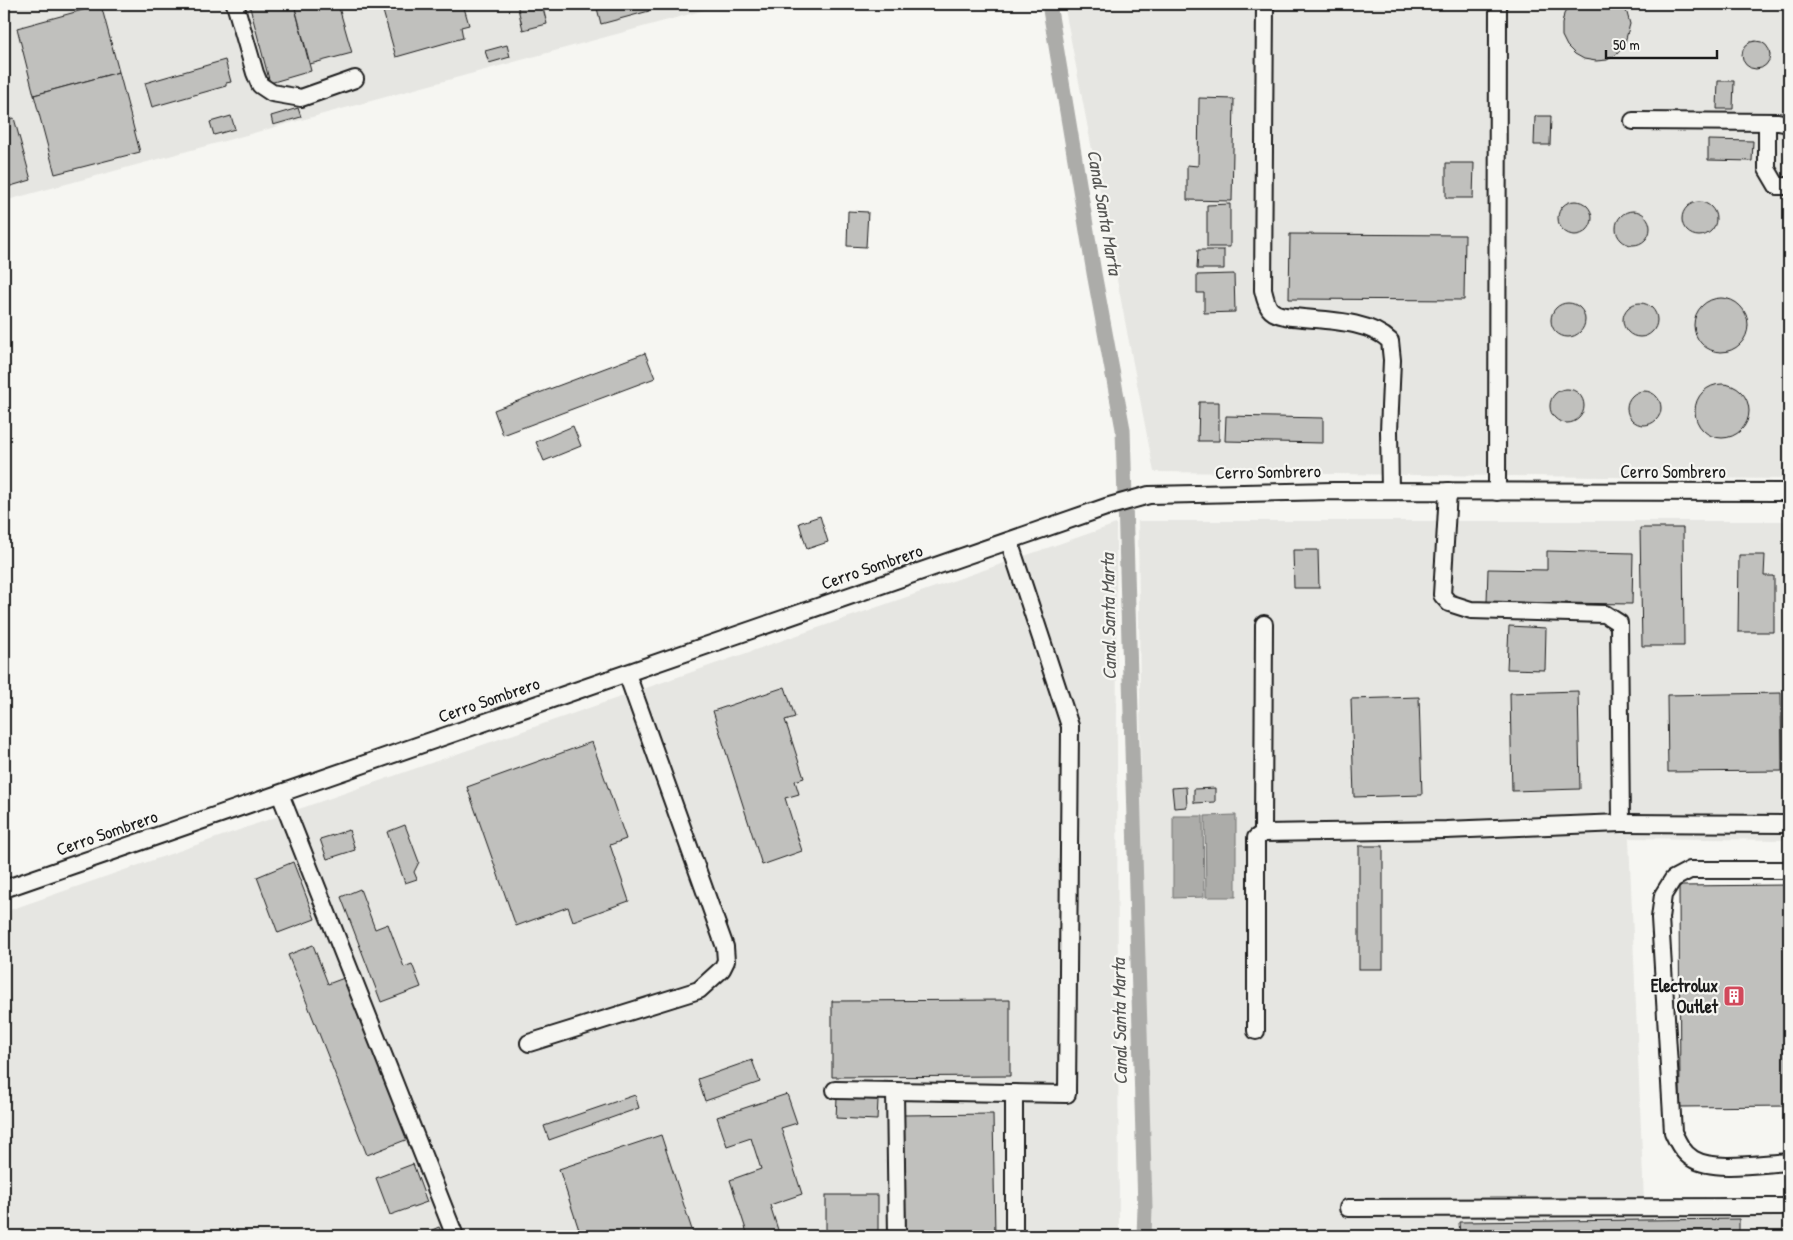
<svg xmlns="http://www.w3.org/2000/svg" width="1793" height="1240" font-family="'Patrick Hand',sans-serif">
  <style>
    .built { fill: #e6e6e2 }
    .water { fill: #acaca9; stroke: #727271 }
    .lines { fill: none; stroke-linecap: round; stroke-linejoin: round }
    .canal { stroke: #acaca9; stroke-width: 15 }
    .building { fill: #c0c0bd; stroke: #1c1c1c }
    .minor-casing { stroke: #1c1c1c; stroke-width: 20 }
    .minor { stroke: #f6f6f2; stroke-width: 16 }
    .labels { text-anchor: middle; stroke-width: 4.5; stroke-linejoin: round; paint-order: stroke }
    .street-label { font-size: 18px; fill: #1c1c1c; stroke: #f6f6f2 }
    .poi-label { font-size: 18px; font-weight: bold; fill: #1c1c1c; stroke: #f6f6f2; text-anchor: end }
    .water-label { font-size: 19px; font-style: italic; fill: #565654; stroke: #f6f6f2 }
  </style>
  <rect width="100%" height="100%" fill="#f6f6f2"/>
  <filter id="ink" filterUnits="userSpaceOnUse"><feTurbulence type="fractalNoise" baseFrequency=".02" numOctaves="2"/><feDisplacementMap in="SourceGraphic" scale="10" xChannelSelector="R" yChannelSelector="G"/><feConvolveMatrix kernelMatrix="1 2 1 2 8 2 1 2 1" color-interpolation-filters="sRGB"/></filter>
  <g filter="url(#ink)">
    <g class="built">
      <path d="M4,4h723l-723,197z"/>
      <path d="M1064,4h725v475l-635,-7z"/>
      <path d="M1138,521h651v319l-160,-2 15,364 145,-1v35h-643z"/>
      <path d="M1116,524l3,712h-1115v-324z"/>
    </g>
    <g class="water">
      <path d="M1236,815v82h-30l-1,-81z"/>
      <path d="M1173,816h30l1,81 -31,1z"/>
    </g>
    <g class="lines">
      <path class="canal" d="M1049,4l45,269 29,156 22,779 -1,28"/>
    </g>
    <g class="building">
      <path d="M249,4h45l17,67 -41,12z"/>
      <path d="M294,4h44l14,49 -42,11z"/>
      <path d="M381,4h82l6,21 -8,2 2,11 -67,19z"/>
      <path d="M517,4h25l5,20 -24,6z"/>
      <path d="M596,4h51l2,7 -48,13z"/>
      <path d="M1570,4h51l6,9 3,11 -6,22 -7,8 -10,6 -11,1 -12,-2 -9,-5 -8,-8 -5,-10v-12l2,-10z"/>
      <path d="M101,5l18,67 -85,23 -17,-67z"/>
      <circle cx="1756" cy="55" r="14"/>
      <path d="M507,45l3,12 -21,6 -4,-12z"/>
      <path d="M225,60l6,22 -5,1v3l-74,21 -7,-24z"/>
      <path d="M119,72l21,80 -85,22 -21,-79z"/>
      <path d="M1718,81h16l-1,28h-16z"/>
      <path d="M1199,98l35,1 -2,102 -45,-1v-35l11,1z"/>
      <path d="M298,108l3,9 -28,8 -2,-9z"/>
      <path d="M231,116l4,13 -21,6 -4,-13z"/>
      <path d="M1535,116h16l-1,29h-16z"/>
      <path d="M14,118l17,62 -27,8v-67z"/>
      <path d="M1708,140l45,1 -1,20 -44,-1z"/>
      <path d="M1446,163h28l-1,35h-27z"/>
      <circle cx="1575" cy="218" r="17"/>
      <circle cx="1699" cy="219" r="17"/>
      <path d="M1230,204v43h-23v-42z"/>
      <circle cx="1633" cy="228" r="17"/>
      <path d="M848,211l20,1 -2,35 -19,-1z"/>
      <path d="M1290,234l175,1 -1,65 -175,-1z"/>
      <path d="M1198,250h26v19h-27z"/>
      <path d="M1234,274l1,38 -31,1v-20h-7v-18z"/>
      <circle cx="1721" cy="325" r="27"/>
      <circle cx="1640" cy="320" r="17"/>
      <circle cx="1568" cy="320" r="17"/>
      <path d="M645,353l10,25 -152,57 -9,-25z"/>
      <circle cx="1722" cy="411" r="27"/>
      <circle cx="1567" cy="406" r="17"/>
      <circle cx="1644" cy="408" r="17"/>
      <path d="M1199,402h20v39h-21z"/>
      <path d="M1226,416l97,2v25l-98,-2z"/>
      <path d="M573,426l8,20 -37,15 -8,-19z"/>
      <path d="M820,516l8,26 -21,7 -8,-26z"/>
      <path d="M1640,528h43l1,118h-42z"/>
      <path d="M1293,550h25l1,38h-25z"/>
      <path d="M1547,551l86,2 -1,51 -145,-2 1,-33 59,1z"/>
      <path d="M1739,555h26l-1,21h10v56h-36z"/>
      <path d="M1509,626l37,2 -1,42 -38,-1z"/>
      <path d="M785,687l10,30 -10,3 19,58 -9,3 4,13 -14,4 17,53 -40,14 -49,-154z"/>
      <path d="M1578,691l2,98 -68,2 -2,-98z"/>
      <path d="M1781,693l1,78 -114,1 -1,-77z"/>
      <path d="M1419,697l3,98 -68,2 -3,-98z"/>
      <path d="M592,742l34,97 -16,6 19,56 -56,20 -5,-14 -52,19 -49,-139z"/>
      <path d="M1186,787l1,20 -13,1 -2,-20z"/>
      <path d="M1215,788v14l-21,1v-14z"/>
      <path d="M405,825l14,37 -5,10 3,7 -12,4 -18,-51z"/>
      <path d="M349,830l6,20 -28,9 -7,-20z"/>
      <rect x="1359" y="846" width="24" height="123"/>
      <path d="M293,862l22,57 -37,14 -21,-56z"/>
      <path d="M1789,885v221l-109,1 -1,-221z"/>
      <path d="M360,889l15,40 13,-5 16,43 8,-3 9,23 -40,15 -40,-105z"/>
      <path d="M313,945l15,39 16,-6 64,161 -41,16 -79,-200z"/>
      <path d="M1010,1000v76l-178,1v-76z"/>
      <path d="M752,1060l8,22 -55,19 -7,-22z"/>
      <path d="M787,1094l10,29 -16,5 21,66 -32,11 10,31h-32l-18,-56 31,-11 -10,-31 -24,8 -10,-29z"/>
      <path d="M635,1095l4,13 -90,32 -5,-14z"/>
      <path d="M837,1098l41,2 -1,20 -41,-2z"/>
      <path d="M993,1114l2,122h-89l-2,-121z"/>
      <path d="M661,1135l33,101h-113l-22,-67z"/>
      <path d="M413,1164l14,38 -37,13 -14,-37z"/>
      <rect x="826" y="1195" width="52" height="41"/>
      <path d="M1739,1219v17h-279l-1,-14z"/>
      <path d="M439,1227l4,9h-25z"/>
    </g>
    <g class="lines">
      <g class="minor-casing">
        <g id="minor">
          <path d="M235,4l20,69 5,12 12,8 29,5 54,-19"/>
          <path d="M1265,4l-2,286c4,16 5,23 22,26 33,5 81,2 105,25l2,19 -3,71 1,60"/>
          <path d="M1633,121l145,1 11,2"/>
          <path d="M1767,122v47l10,17h12"/>
          <path d="M1497,492l1,-488"/>
          <path d="M280,794l175,442"/>
          <path d="M1621,823l168,1"/>
          <path d="M1263,833l1,-209"/>
          <path d="M1789,870h-99l-17,9 -10,16 -3,23 13,214c5,11 10,21 20,27 21,13 72,4 96,3"/>
          <path d="M4,889l1102,-382 43,-12 185,-4 455,1"/>
          <path d="M1256,1031v-193l7,-5 183,-3 175,-7 -2,-200 -14,-9 -134,-4 -22,-7 -7,-8 6,-104"/>
          <path d="M529,1043l170,-53 23,-21 4,-8 -1,-14 -98,-273"/>
          <path d="M835,1090l232,4 3,-368 -61,-185"/>
          <path d="M895,1091l2,145"/>
          <path d="M1348,1208l441,-1"/>
          <path d="M1014,1236v-143"/>
        </g>
      </g>
      <use href="#minor" class="minor"/>
    </g>
  </g>
  <defs>
    <g id="building-square" transform="scale(1.125)"><rect x="-9" y="-9" width="18" height="18" rx="4" fill="#d1495b" stroke="#f6f6f2"/><path d="M-4-6H4V6H1V3H-1V6H-4ZM-2.5-4.3h1.7v1.8h-1.7ZM.8-4.3h1.7v1.8H.8ZM-2.5-1h1.7V.8h-1.7ZM.8-1h1.7V.8H.8Z" fill="#fff"/></g>
  </defs>
  <g fill-rule="evenodd">
    <use href="#building-square" x="1734" y="996"/>
  </g>
  <g class="labels">
    <g class="street-label">
      <text transform="translate(1268 472) rotate(-1)" y="6">Cerro Sombrero</text>
      <text x="1673" y="478">Cerro Sombrero</text>
      <text transform="translate(872 567) rotate(-19)" y="6">Cerro Sombrero</text>
      <text transform="translate(489 700) rotate(-19)" y="6">Cerro Sombrero</text>
      <text transform="translate(107 833) rotate(-19)" y="6">Cerro Sombrero</text>
    </g>
    <g class="poi-label">
      <text x="1718" y="992">Electrolux<tspan x="1718" dy="21">Outlet</tspan></text>
    </g>
    <g class="water-label">
      <text transform="translate(1105 212) rotate(80)" y="7">Canal Santa Marta</text>
      <text transform="translate(1108 617) rotate(-91)" y="7">Canal Santa Marta</text>
      <text transform="translate(1119 1022) rotate(-91)" y="7">Canal Santa Marta</text>
    </g>
  </g>
  <rect width="1793" height="1240" fill="none" stroke="#f6f6f2" stroke-width="20"/>
  <rect x="10" y="10" width="1773" height="1220" fill="none" stroke="#1c1c1c" stroke-width="2" filter="url(#ink)"/>
  <path d="M1606 50v8h111v-8" fill="none" stroke="#1c1c1c" stroke-width="2.5"/>
  <text x="1613" y="50" font-size="15" fill="#1c1c1c" stroke="#f6f6f2" stroke-width="4" paint-order="stroke">50 m</text>
</svg>
